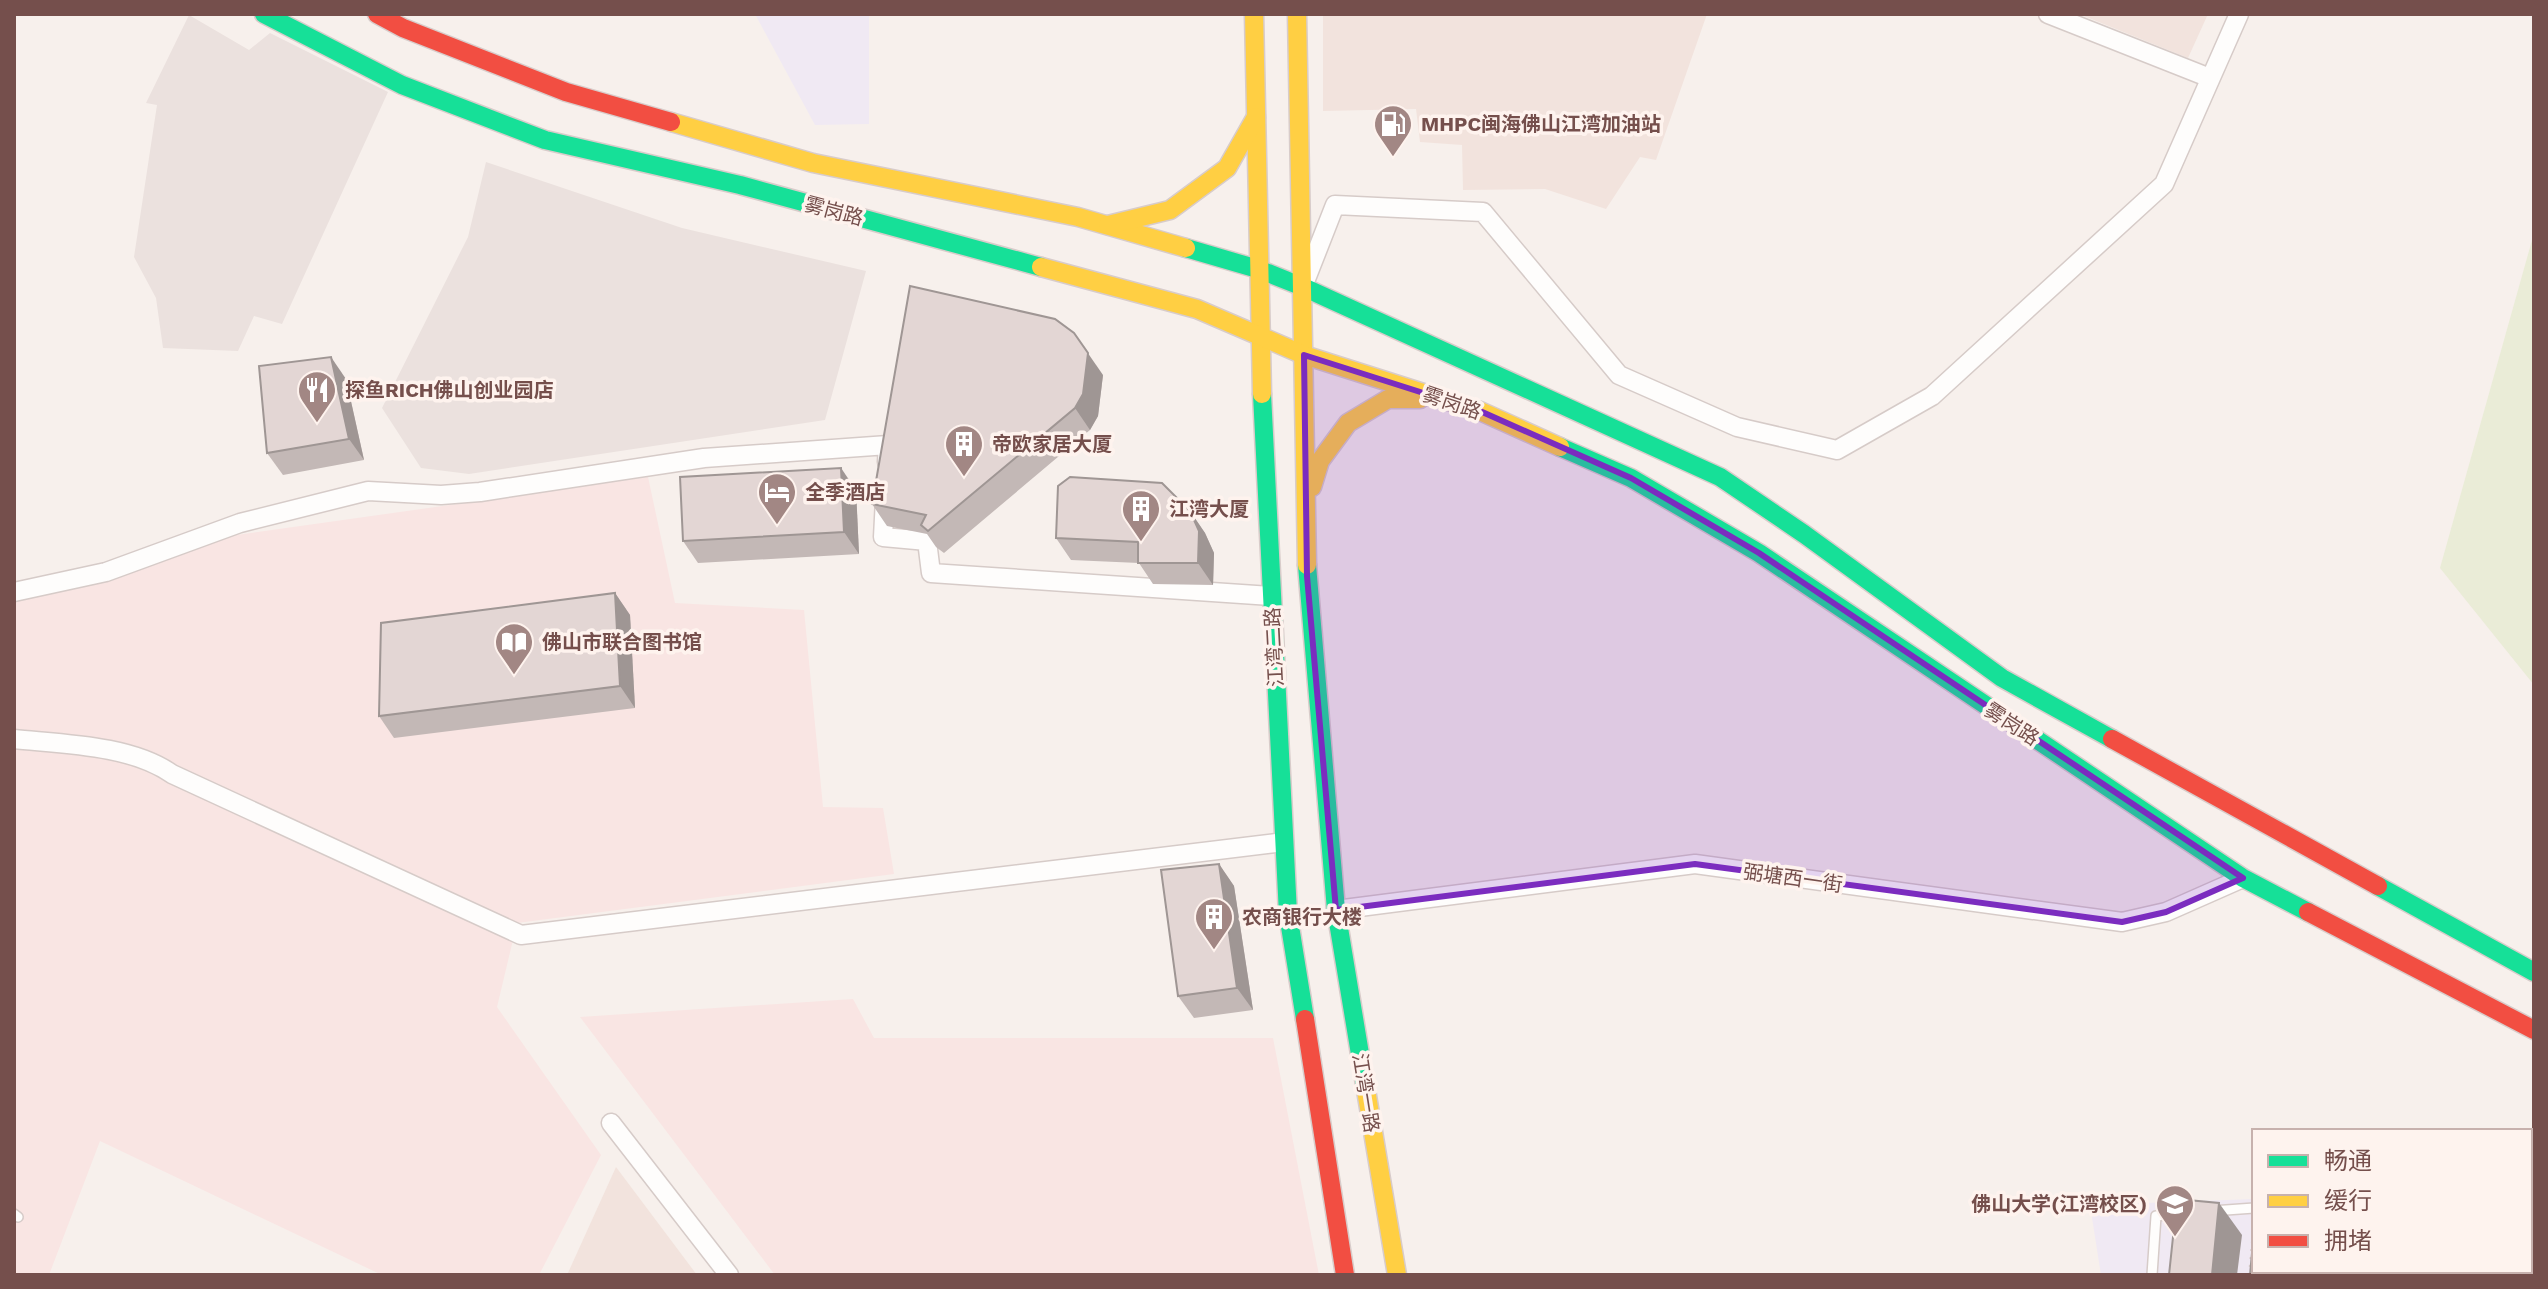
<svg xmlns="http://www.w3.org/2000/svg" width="2548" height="1289" font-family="'Work Sans','Noto Sans SC',sans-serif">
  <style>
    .residential { fill: #f2e3dd }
    .commercial { fill: #f9e5e3 }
    .industrial { fill: #ebe1de }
    .education { fill: #f0e9f3 }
    .green { fill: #eaecd7 }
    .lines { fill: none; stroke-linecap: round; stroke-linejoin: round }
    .lane-casing { stroke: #d6cbc8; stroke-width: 12 }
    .street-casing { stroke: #d6cbc8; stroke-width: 21 }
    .fast-casing { stroke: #d8ccca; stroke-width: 21 }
    .slow-casing { stroke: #d8ccca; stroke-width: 21 }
    .jam-casing { stroke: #d8ccca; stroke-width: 21 }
    .path { stroke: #dacfce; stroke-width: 4; stroke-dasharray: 2 6; stroke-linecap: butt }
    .lane { stroke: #fefdfc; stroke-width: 9 }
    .street { stroke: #fefdfc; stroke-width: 18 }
    .fast { stroke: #16e098; stroke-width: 18 }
    .slow { stroke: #ffcf43; stroke-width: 18 }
    .jam { stroke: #f24e42; stroke-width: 18 }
    .wall { fill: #c3b8b6 }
    .shaded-wall { fill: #9f9694 }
    .building { fill: #e3d6d4; stroke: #9f9694; stroke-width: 2 }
    .marked { fill: #7b2cbf; fill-opacity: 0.2; stroke: #7b2cbf; stroke-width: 6; stroke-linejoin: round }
    .labels { text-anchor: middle; stroke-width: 7; stroke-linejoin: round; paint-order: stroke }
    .poi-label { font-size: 20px; font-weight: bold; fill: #754f4c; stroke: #fef3ee; text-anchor: start }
    .street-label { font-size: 20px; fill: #754f4c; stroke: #fef3ee }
  </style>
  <rect width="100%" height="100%" fill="#f7f0ec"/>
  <g class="residential">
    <path d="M1323,14h384l-51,146 -16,-3 -34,52 -61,-20 -82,1 -1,-45 -42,-3 -4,-33 -93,2z"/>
    <path d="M2079,14h129l-20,44z"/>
    <path d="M616,1167l81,108h-130z"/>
  </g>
  <g class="commercial">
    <path d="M648,477l27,126 129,7 19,197 60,1 11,66 -377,49 -20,84 104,148 -62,120h-157l-282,-134 -51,134h-35v-678l138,-50z"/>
    <path d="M853,999l21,39h399l46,237h-544l-195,-258z"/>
  </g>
  <g class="industrial">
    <path d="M189,15l60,35 21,-17 118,59 -106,232 -28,-8 -16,35 -75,-3 -7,-50 -22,-41 23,-152 -11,-2z"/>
    <path d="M486,162l196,66 184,43 -41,149 -356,54 -48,-6 -39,-60 86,-171z"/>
  </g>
  <g class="education">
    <path d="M755,14h114v110l-54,1z"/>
    <path d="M2254,1199v72h236l12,4h-401l-11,-70z"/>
  </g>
  <path class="green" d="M2534,233v452l-94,-117z"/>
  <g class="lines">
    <g class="lane-casing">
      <g id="lane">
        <path d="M2212,1211l42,-3"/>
        <path d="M14,1214l4,3"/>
        <path d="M2431,1271v4"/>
        <path d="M2152,1275l4,-59 29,-3"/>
      </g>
    </g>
    <g class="street-casing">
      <g id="street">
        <path d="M2048,14l162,64"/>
        <path d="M1306,279l29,-74 148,7 136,163 118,52 100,23 95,-54 232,-212 75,-170"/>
        <path d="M885,499l-2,38 44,4 4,32 340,23"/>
        <path d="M14,592l92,-20 134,-49 128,-32 73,4 39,-3 224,-34 184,-13 -1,17"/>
        <path d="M14,739c49,5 117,6 158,35l349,161 763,-93"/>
        <path d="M1336,910l359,-46 427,58 44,-10 77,-34"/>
        <path d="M611,1123l118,152"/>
      </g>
    </g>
    <g class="fast-casing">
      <g id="fast">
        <path d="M264,14l138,71 143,55 195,45 301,82"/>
        <path d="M1186,248l72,21 45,18 417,190 84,57 198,144 110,61"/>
        <path d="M1262,394l26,520 17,105"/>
        <path d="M1560,447l71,31 128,75 484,325 65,34"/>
        <path d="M1307,565l29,345 29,174"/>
        <path d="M2378,886l156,86"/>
      </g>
    </g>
    <g class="slow-casing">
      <g id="slow">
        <path d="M1254,14l8,380"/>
        <path d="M1297,14l10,551"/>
        <path d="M671,122l142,41 265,54 108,31"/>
        <path d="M1108,225l62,-15 57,-42 29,-51"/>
        <path d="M1041,267l156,42 107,46 176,56 80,36"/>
        <path d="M1312,487l8,-26 28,-38 40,-24h32"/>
        <path d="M1365,1084l32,191"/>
      </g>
    </g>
    <g class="jam-casing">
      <g id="jam">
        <path d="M377,14l26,14 163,64 105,30"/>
        <path d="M2112,739l266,147"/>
        <path d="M2308,912l226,118"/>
        <path d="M1305,1019l40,256"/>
      </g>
    </g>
    <g class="path">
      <path d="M2250,1275l4,-45"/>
      <path d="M2339,1275l1,-4"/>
    </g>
    <use href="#lane" class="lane"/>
    <use href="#street" class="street"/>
    <use href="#fast" class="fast"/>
    <use href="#slow" class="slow"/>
    <use href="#jam" class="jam"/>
  </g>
  <g class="wall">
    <path d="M1103,375l-5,41 -8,14 -146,123 -8,-6 -9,-13 -40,-8 -15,-22z"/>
    <path d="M346,379l18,81 -81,15 -16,-22z"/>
    <path d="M856,490l3,64 -161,9 -15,-22z"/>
    <path d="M1190,511l15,22 9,20 -1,32 -60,-1 -14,-21 -68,-3 -15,-22z"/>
    <path d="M615,593l15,22 5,93 -241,30 -15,-22z"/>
    <path d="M1219,864l15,22 19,124 -59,8 -16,-22z"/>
  </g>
  <g class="shaded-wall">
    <path d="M1074,333l29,42 -5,41 -8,14 -15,-22z"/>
    <path d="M331,357l15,22 18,81 -15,-21z"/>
    <path d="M841,468l15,22 3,64 -15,-22z"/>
    <path d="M1190,511l15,22 9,20 -1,32 -15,-22z"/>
    <path d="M615,593l15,22 5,93 -15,-22z"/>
    <path d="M1219,864l15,22 19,124 -16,-22z"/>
    <path d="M2219,1203l23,32 -5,40h-25z"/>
    <rect x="2292" y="1271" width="25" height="4"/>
    <path d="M2394,1271h25v4h-26z"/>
  </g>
  <g class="building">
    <path d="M910,286l145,33 19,14 14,20 -5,41 -8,14 -147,123 -7,-6 5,-10 -54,-11z"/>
    <path d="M331,357l18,82 -82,14 -8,-87z"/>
    <path d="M841,468l3,64 -161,9 -3,-64z"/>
    <path d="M1070,477l92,6 28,28 9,20 -1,32h-60v-21l-82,-4 2,-52z"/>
    <path d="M615,593l5,93 -241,30 2,-93z"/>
    <path d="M1219,864l18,124 -59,8 -17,-126z"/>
    <path d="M2177,1199l42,4 -7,72h-43z"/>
    <path d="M2254,1231v40h38v4h-42z"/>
    <path d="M2355,1271h39l-1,4h-39z"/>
    <path d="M2444,1271h37l-1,4h-36z"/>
  </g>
  <path class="marked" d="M1304,355l176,56 151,67 128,75 484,325 -77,34 -44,10 -427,-58 -359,46 -29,-334z"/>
  <defs>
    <g id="fuel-pin" transform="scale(2)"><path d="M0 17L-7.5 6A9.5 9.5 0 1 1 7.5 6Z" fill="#a28784" stroke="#fef3ee"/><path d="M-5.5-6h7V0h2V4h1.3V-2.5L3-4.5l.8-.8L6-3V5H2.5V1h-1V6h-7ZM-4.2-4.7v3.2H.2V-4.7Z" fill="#fff"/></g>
    <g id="restaurant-pin" transform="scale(2)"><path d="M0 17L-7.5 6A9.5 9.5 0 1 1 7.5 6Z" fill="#a28784" stroke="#fef3ee"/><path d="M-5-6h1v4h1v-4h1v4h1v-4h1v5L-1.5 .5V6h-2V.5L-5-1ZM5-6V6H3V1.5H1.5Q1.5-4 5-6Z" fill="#fff"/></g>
    <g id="building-pin" transform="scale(2)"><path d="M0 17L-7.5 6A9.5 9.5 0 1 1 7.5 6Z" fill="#a28784" stroke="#fef3ee"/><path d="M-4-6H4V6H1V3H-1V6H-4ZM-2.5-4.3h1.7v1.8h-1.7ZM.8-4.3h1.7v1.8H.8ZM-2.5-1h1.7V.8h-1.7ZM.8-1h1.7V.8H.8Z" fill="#fff"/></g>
    <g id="hotel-pin" transform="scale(2)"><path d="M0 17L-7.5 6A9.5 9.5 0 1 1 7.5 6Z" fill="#a28784" stroke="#fef3ee"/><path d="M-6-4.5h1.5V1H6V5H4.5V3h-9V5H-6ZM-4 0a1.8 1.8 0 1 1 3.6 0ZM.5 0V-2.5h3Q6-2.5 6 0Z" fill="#fff"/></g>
    <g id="library-pin" transform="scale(2)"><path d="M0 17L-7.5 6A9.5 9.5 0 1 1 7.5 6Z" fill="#a28784" stroke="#fef3ee"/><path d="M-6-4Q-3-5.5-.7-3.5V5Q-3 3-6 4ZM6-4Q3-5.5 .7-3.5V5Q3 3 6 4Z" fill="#fff"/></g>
    <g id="university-pin" transform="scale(2)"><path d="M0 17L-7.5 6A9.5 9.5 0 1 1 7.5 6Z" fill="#a28784" stroke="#fef3ee"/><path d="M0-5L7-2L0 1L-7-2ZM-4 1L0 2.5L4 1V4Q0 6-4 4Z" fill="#fff"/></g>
  </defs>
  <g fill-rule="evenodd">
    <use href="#fuel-pin" x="1393" y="124"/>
    <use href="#restaurant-pin" x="317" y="390"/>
    <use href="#building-pin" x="964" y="444"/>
    <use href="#hotel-pin" x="777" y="492"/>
    <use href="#building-pin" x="1141" y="509"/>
    <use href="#library-pin" x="514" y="642"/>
    <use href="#building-pin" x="1214" y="917"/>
    <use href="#university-pin" x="2175" y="1204"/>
  </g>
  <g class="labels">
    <g class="poi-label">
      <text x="1421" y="131">MHPC闽海佛山江湾加油站</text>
      <text x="345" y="397">探鱼RICH佛山创业园店</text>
      <text x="992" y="451">帝欧家居大厦</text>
      <text x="805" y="499">全季酒店</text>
      <text x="1169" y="516">江湾大厦</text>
      <text x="542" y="649">佛山市联合图书馆</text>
      <text x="1242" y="924">农商银行大楼</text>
      <text x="2147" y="1211" text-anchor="end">佛山大学(江湾校区)</text>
    </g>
    <g class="street-label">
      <text transform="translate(834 211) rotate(15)" y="7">雾岗路</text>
      <text transform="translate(1452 403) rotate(19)" y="7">雾岗路</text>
      <text transform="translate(1274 647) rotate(-93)" y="7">江湾二路</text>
      <text transform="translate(2012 724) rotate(33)" y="7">雾岗路</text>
      <text transform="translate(1793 878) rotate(8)" y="7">弼塘西一街</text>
      <text transform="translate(1366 1093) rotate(81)" y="7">江湾一路</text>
    </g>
  </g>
  <rect width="2548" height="1289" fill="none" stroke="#754f4c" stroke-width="32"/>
  <rect x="2252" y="1129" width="280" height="144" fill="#fef3ee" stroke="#c7b1ad" stroke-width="2"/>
  <rect x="2268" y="1155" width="40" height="12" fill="#16e098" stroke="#c7b1ad" stroke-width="2"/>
  <text x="2324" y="1169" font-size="24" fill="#754f4c">畅通</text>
  <rect x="2268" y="1195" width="40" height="12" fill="#ffcf43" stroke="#c7b1ad" stroke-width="2"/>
  <text x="2324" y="1209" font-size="24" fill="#754f4c">缓行</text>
  <rect x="2268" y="1235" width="40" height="12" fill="#f24e42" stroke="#c7b1ad" stroke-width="2"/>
  <text x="2324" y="1249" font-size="24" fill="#754f4c">拥堵</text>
</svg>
